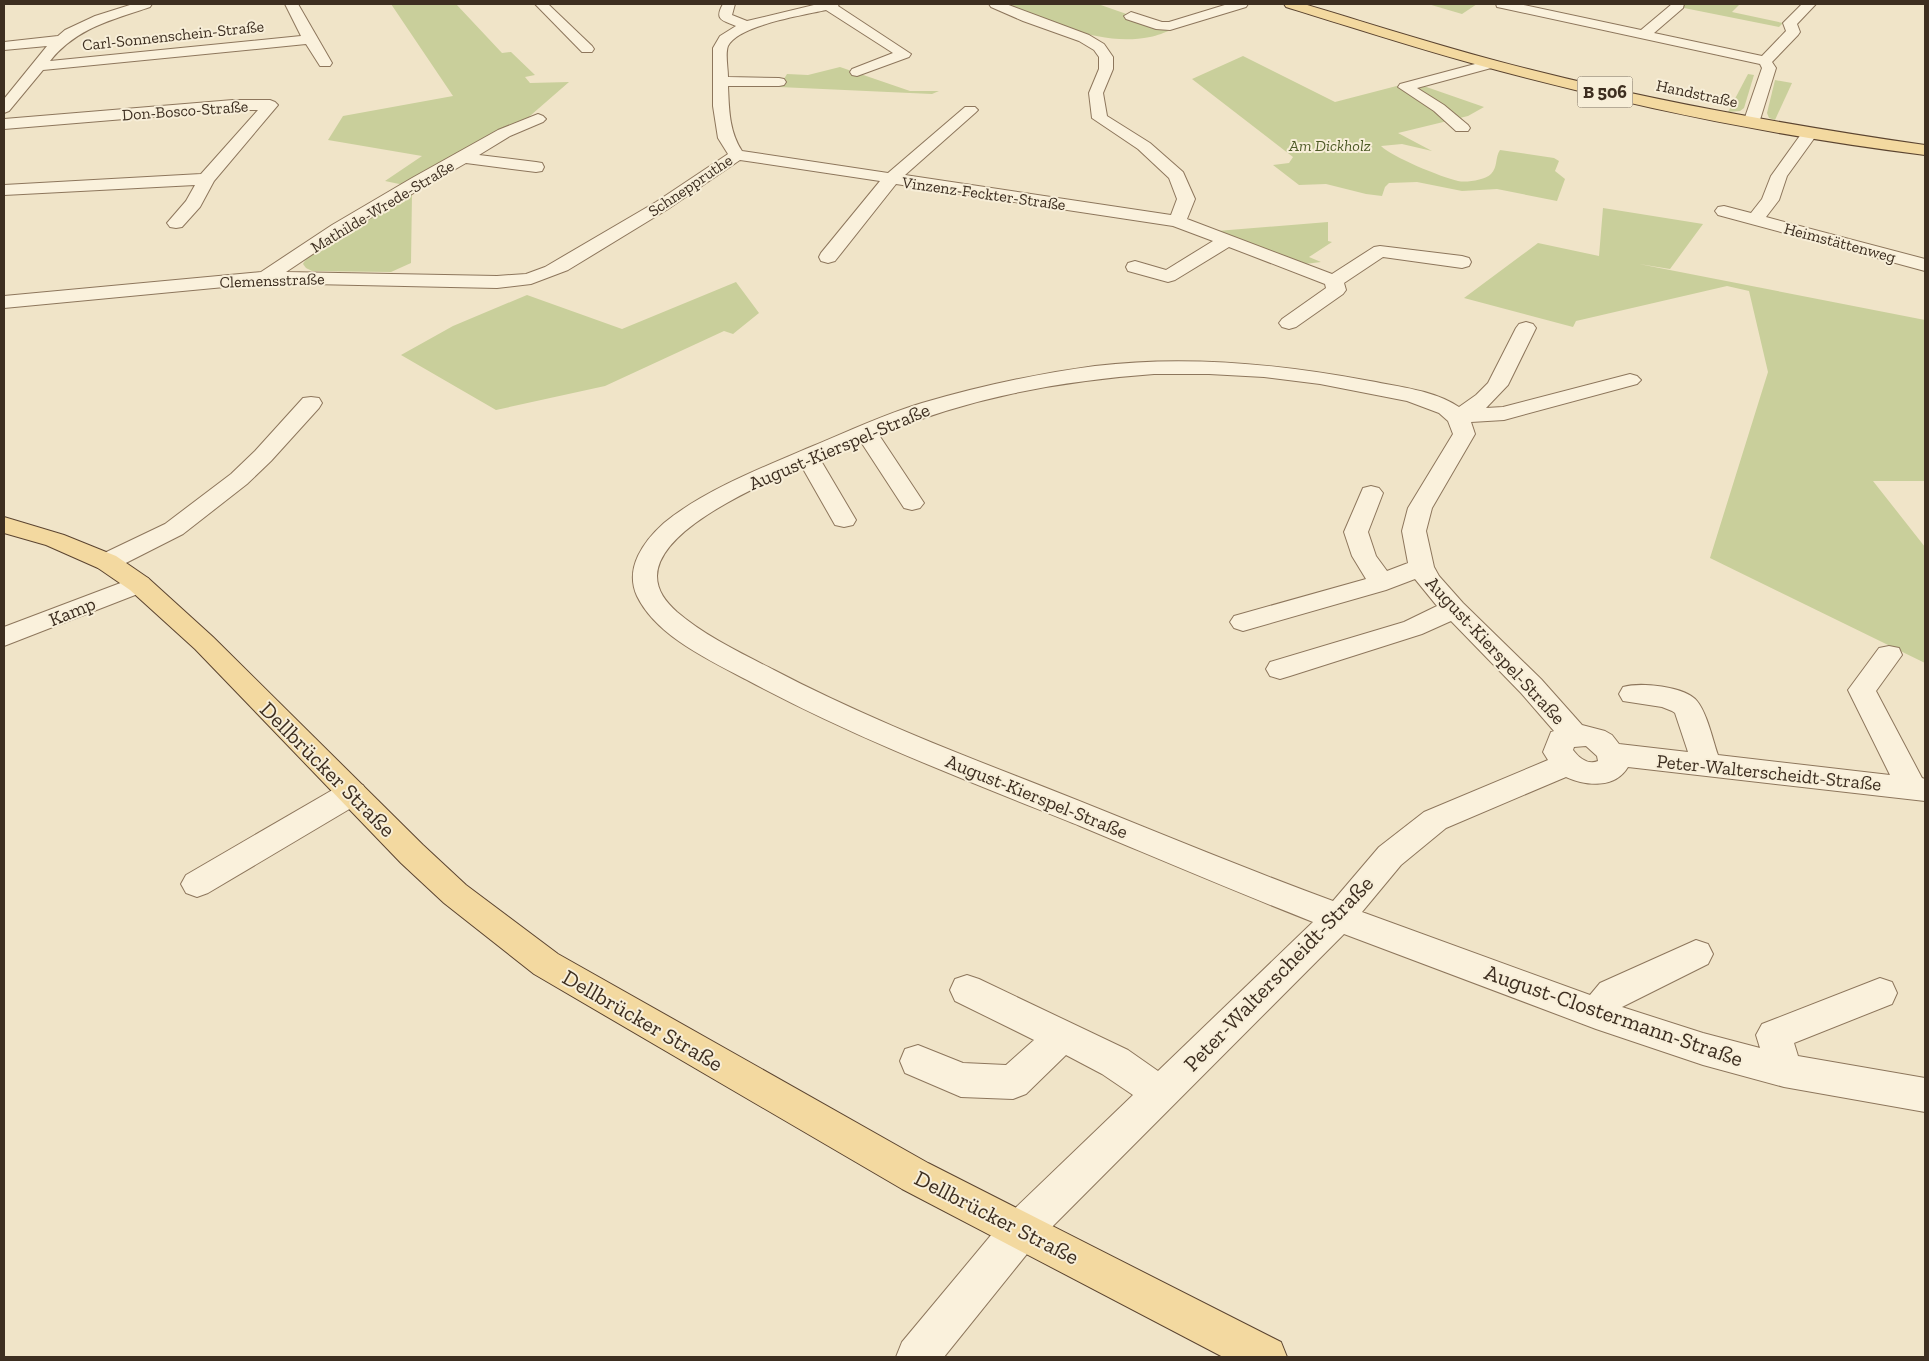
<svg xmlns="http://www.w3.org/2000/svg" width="1929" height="1361" font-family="'Zilla Slab',serif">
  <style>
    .green { fill: #c9cf9b }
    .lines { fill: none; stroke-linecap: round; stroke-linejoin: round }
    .minor-casing { stroke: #8d765c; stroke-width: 2 }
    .major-casing { stroke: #5b4430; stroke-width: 2 }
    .minor { fill: #faf1dc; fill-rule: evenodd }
    .major { fill: #f3d9a0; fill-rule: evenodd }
    .labels { text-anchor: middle; stroke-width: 4; stroke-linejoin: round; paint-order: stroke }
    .far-street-label { font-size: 16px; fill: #3d2e20; stroke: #f7eed8 }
    .far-park-label { font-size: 16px; font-style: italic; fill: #4d5a26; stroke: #f7eed8 }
    .shield { fill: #f7eed8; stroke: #756857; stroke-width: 1 }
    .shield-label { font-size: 18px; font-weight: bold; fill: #3d2e20 }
    .street-label { font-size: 19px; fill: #3d2e20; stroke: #f7eed8 }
    .near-street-label { font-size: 22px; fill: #3d2e20; stroke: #f7eed8 }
  </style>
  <rect width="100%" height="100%" fill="#f0e4c8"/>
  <g class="green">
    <path d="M391,4h65l46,49 9,-1 24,23 -10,2 5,6 39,-1 -46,40 -119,63 -19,-4 37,-25 -94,-16 15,-24 110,-20z"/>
    <path d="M1006,4h92l74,26c-7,2 -15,6 -22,7 -50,10 -99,-15 -144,-33z"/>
    <path d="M1428,4h49l-15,10z"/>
    <path d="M1664,4h76l-8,8 51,11 -4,4z"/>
    <path d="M1243,56l92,46 77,-20 72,25 -16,9 -70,17 34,18 -30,-7 -21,2c11,11 60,31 77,35 8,2 27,-1 33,-7 7,-7 4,-17 9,-24l54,8 5,3 -4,10 10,8 -8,22 -60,-12 -35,2 -45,-9 -28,1 -4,4 -3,9 -16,-2 -40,-10 -27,1 -26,-20 16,-2 4,-6 -101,-78z"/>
    <path d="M840,67l70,24h29l-7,3 -153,-7 8,-13 21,1z"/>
    <path d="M1748,74l6,1 -10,33 -4,3 -12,1z"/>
    <path d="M1775,80l17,3 -17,37 -6,-2 -2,-5z"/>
    <path d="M412,193l-1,70 -20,9 -79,-1 -6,-3 -3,-4c5,-15 91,-60 109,-71z"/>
    <path d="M1603,208l100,16 -33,45 -31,-5 286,56v161h-52l52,66v116l-215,-105 58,-186 -19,-81 -22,-5 -151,35 -3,6 -109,-29 74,-55 61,13z"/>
    <path d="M1328,222v19l4,1 -23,15 12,5 -16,2 -88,-33z"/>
    <path d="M736,282l23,31 -26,21 -9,-3 -119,55 -109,24 -95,-55 52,-29 74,-31 95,34z"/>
  </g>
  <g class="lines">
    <g class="minor-casing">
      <g id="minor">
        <path d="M133,4h19l-2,3c-38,13 -74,21 -100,54l251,-25 -16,-32h13l34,59 -2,3h-10l-14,-22 -263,26 -34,41 -5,2v-14l43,-53 -43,4v-8l54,-6 7,-6 30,-14z"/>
        <path d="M535,4h13l44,42 2,3 -2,3h-10z"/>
        <path d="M723,4h12l-3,11 15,6 71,-17h21l-1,2 73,48 -2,3 -52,19 -5,-1 -2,-3 2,-3 41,-16 -67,-43c-21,5 -88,15 -98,36 -3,8 0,22 0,31l51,1 5,1 2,3 -2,3 -5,1h-51c1,23 1,45 14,65l146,22 77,-66h10l3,3 -3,3 -70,62 266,40 6,-16 -8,-21 -31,-29 -46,-31 -3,-25 10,-24v-12l-5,-7 -15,-9 -56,-20 -32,-14 -2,-3h17l83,31 15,9 9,13v12l-10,24 4,23 43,27 33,29 12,27 -8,20 145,55 42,-27 6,-1 82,10 7,2 2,4 -2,4 -7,2 -79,-11 -39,26 2,7 -3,4 -47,33 -7,2 -7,-2 -3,-4 3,-4 44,-31 -1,-4 -96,-37 -54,33 -7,2 -40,-11 -2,-4 2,-4 7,-2 31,9 47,-29 -40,-15 -277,-42 -61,77 -7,2 -7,-2 -2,-4 2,-4 59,-72 -140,-21 -72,49 -100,61 -37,14 -34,4 -231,-5 -262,25v-12l257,-24 71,-47 80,-47 86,-48 40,-16 5,2 3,3 -3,3 -33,14 -31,19 57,7 6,1 2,4 -2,4 -6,1 -70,-9 -122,70 -58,39 211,4 29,-2 19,-7 111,-65 72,-48 -10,-16 -5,-32v-58l7,-12 16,-10c-14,-6 -22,-6 -13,-22z"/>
        <path d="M1228,4h20l-2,3 -76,23 -14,-1 -30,-10 -2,-3 7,-4 31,10h7z"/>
        <path d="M1496,4h23l122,26 31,-26h12l-1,4 -29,25 108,23 24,-25 -3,-8 19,-19h14l-19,20 3,8 -2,3 -26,27 4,6 -17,55 -2,3h-12l-2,-3 19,-55 -2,-4 -258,-56 -5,-1z"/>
        <path d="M1490,60l5,1 2,3 -2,3 -78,21 27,17 24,20 2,3 -2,3h-12l-22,-20 -36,-24 2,-3z"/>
        <path d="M233,100h37l5,2 3,3 -64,76 -14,26 -18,20 -6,1 -6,-1 -3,-4 19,-22 9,-16 -191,10v-10l197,-11 57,-64h-25l-229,19v-10z"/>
        <path d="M1810,128l6,2 2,3 -31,43 -8,24 -13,17 159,42v12l-207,-56 -3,-4 3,-4 6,-1 27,7 11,-14 9,-23 33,-46z"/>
        <path d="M1526,322l7,2 3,4 -28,57 -22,23 17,-1 127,-33 7,2 4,4 -4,4 -133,36 -33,2 4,12 -43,74 -6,23 8,36 5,9 24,27 78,76 41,46 23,6 7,4 7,9 69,8 -13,-39 -3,-2 -10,-4 -39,-6 -4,-7 4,-7c17,-5 62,-1 74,14 10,12 16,40 21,54l172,20 -42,-85 31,-42 10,-2 10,2 3,7 -26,36 46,87 3,1v22l-297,-34c-13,22 -42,19 -62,10l-120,51 -45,37 -39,47 228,83 10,-12 96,-43 12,4 5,10 -5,10 -86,43 81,26 57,15 -4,-13 6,-11 118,-46 12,4 5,11 -5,11 -98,39 4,13 127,22v34l-141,-25 -81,-22 -107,-36 -252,-95 -309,310 -91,113h-48l6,-15 105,-126 126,-121 -31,-21 -36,-19 -40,39 -13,5 -52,-2 -56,-24 -5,-12 5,-12 13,-4 45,18 43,2 28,-25 -79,-39 -5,-11 5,-11 12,-4 12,4 149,71 30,21 155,-149c-79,-31 -156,-64 -233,-96 -112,-45 -225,-88 -331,-145 -38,-20 -93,-45 -112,-85 -13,-28 7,-55 27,-73 40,-33 102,-57 149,-77 36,-15 72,-32 109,-43 57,-17 114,-29 173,-37 92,-11 185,-2 275,15 30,6 63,9 89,26l17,-12 12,-12 28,-55 3,-4zM1154,374h55l55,3 56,7 87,17 32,12 9,8 5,13 -45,74 -6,23 6,32 -21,8 -11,-15 -8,-24 15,-39 -4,-5 -8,-2 -8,2 -19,44 8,24 14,23 -132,37 -4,6 4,6 9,3 143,-41 29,-11 22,27 -33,16 -134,40 -4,7 4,7 10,3 10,-3 132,-42 29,-13 70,72 33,38 -3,1 -8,20 5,8 -124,52 -45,35 -46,54c-107,-39 -211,-84 -317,-125 -82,-32 -164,-65 -242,-106 -33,-17 -69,-34 -97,-58 -11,-10 -20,-21 -20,-36 1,-47 100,-89 137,-106l8,-3 33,58 9,2 9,-2 3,-5 -36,-61 41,-17 43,66 8,2 8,-2 4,-5 -45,-68c89,-37 179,-54 275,-61zM1586,746l11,10 1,5c-10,4 -19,-3 -25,-11l1,-3z"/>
        <path d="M311,397l8,1 3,5 -3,5 -48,53 -24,23 -64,50 -67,34 -9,2 -9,-2 -3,-6 3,-6 67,-32 66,-50 24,-23 48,-53z"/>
        <path d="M139,576l9,2 4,6 -4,6 -144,56v-19z"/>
        <path d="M352,782l11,3 4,8 -4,8 -155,92 -11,4 -11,-4 -5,-9 5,-9 155,-90z"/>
      </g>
    </g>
    <g class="major-casing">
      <g id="major">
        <path d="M1284,4h20c77,23 154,48 232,67 128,32 258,55 389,74v10c-153,-19 -306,-51 -454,-92 -62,-17 -123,-37 -185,-56z"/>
        <path d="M4,517l60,18 52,21 32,22 65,59 210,208 43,40 92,69 370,209 353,179 6,15h-64l-321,-168 -368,-215 -90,-71 -43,-40 -206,-214 -65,-59 -32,-22 -52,-23 -42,-12z"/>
      </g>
    </g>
    <use href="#minor" class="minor"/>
    <use href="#major" class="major"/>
  </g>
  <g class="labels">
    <g class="far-street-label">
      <text transform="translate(173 35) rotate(-6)" y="6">Carl-Sonnenschein-Straße</text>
      <text transform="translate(1697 93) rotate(12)" y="6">Handstraße</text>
      <text transform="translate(185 110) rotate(-4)" y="6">Don-Bosco-Straße</text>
      <text transform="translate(690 185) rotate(-34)" y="6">Schneppruthe</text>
      <text transform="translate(984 193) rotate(8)" y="6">Vinzenz-Feckter-Straße</text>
      <text transform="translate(382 206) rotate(-31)" y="6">Mathilde-Wrede-Straße</text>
      <text transform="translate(1840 242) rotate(15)" y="6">Heimstättenweg</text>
      <text transform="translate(272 280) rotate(-2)" y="6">Clemensstraße</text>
    </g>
    <g class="far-park-label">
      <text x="1330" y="151">Am Dickholz</text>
    </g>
    <rect class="shield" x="1577.5" y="76.5" width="55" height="31" rx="4"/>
    <g class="shield-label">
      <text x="1605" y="98">B 506</text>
    </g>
    <g class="street-label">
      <text transform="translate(839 446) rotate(-23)" y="7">August-Kierspel-Straße</text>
      <text transform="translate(72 611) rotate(-22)" y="7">Kamp</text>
      <text transform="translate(1496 650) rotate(47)" y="7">August-Kierspel-Straße</text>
      <text transform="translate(1769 772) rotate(6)" y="7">Peter-Walterscheidt-Straße</text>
      <text transform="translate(1037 796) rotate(22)" y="7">August-Kierspel-Straße</text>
    </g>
    <g class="near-street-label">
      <text transform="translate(328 769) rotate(45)" y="8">Dellbrücker Straße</text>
      <text transform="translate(1278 973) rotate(-46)" y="8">Peter-Walterscheidt-Straße</text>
      <text transform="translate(1614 1015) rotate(19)" y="8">August-Clostermann-Straße</text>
      <text transform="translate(643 1020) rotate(30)" y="8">Dellbrücker Straße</text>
      <text transform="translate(997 1217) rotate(27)" y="8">Dellbrücker Straße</text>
    </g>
  </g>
  <rect width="1929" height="1361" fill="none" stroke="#3d2e20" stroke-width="10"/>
</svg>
